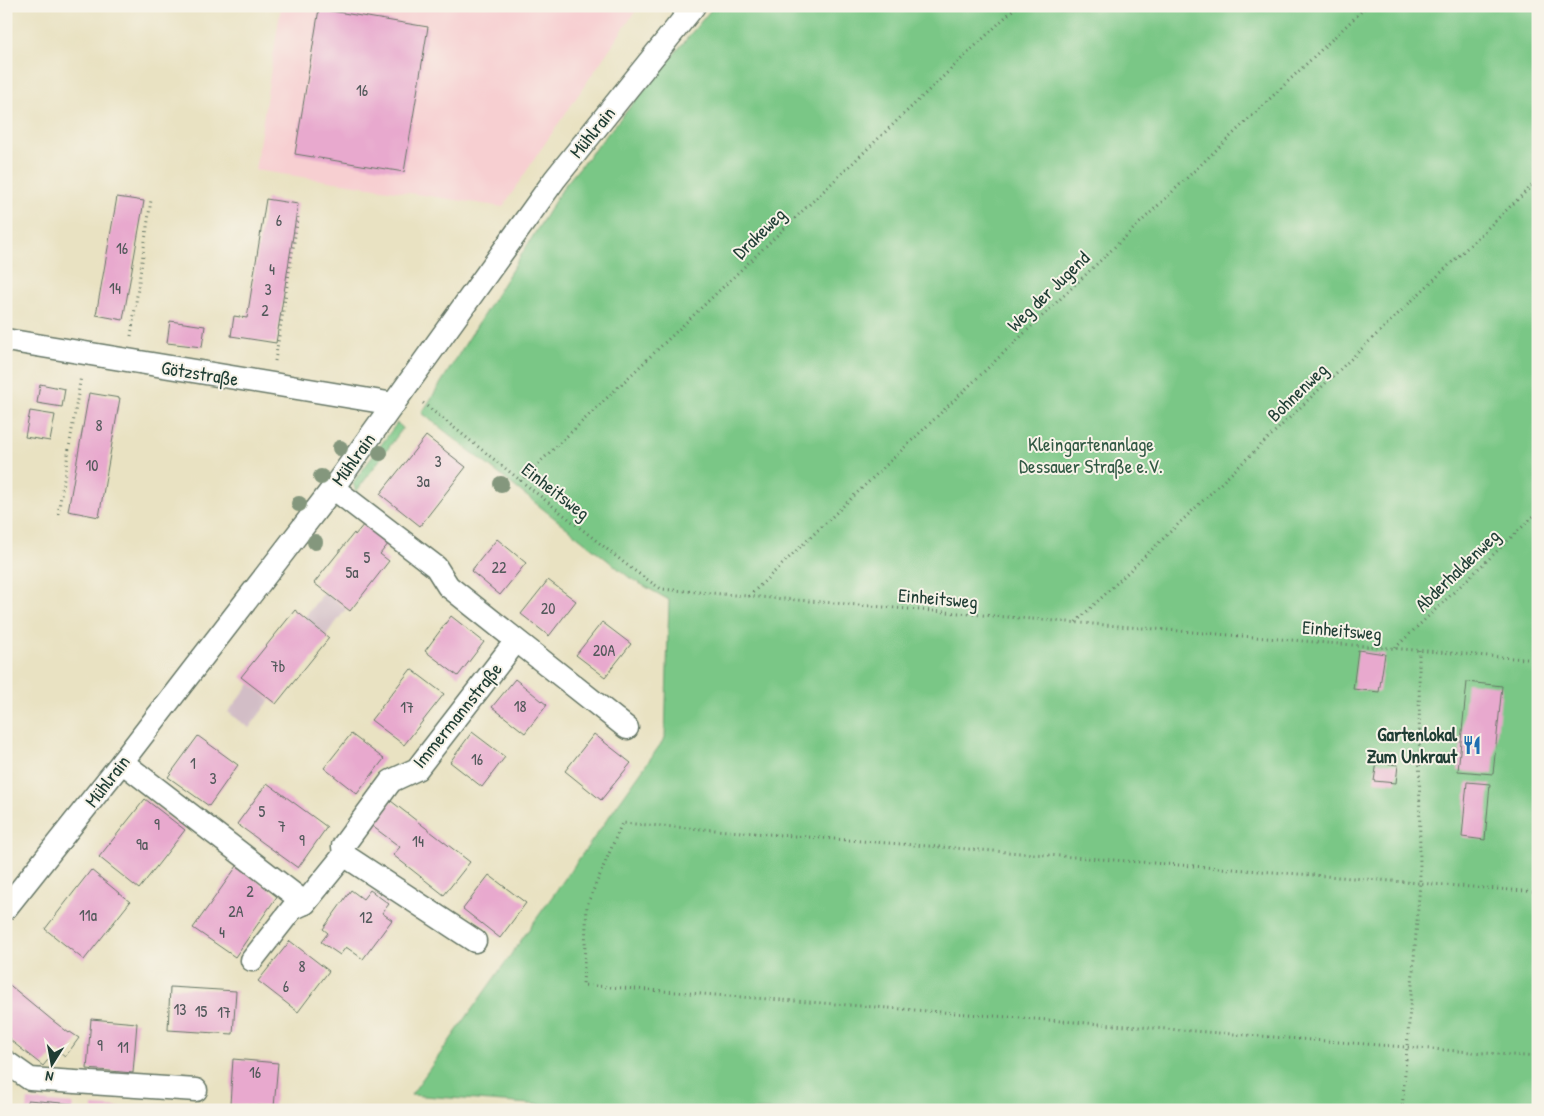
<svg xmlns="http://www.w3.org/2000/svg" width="1544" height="1116" font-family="'Patrick Hand',sans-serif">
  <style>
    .built { fill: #f7cfd1 }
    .industrial { fill: #d2bdc6 }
    .green { fill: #7ac786; stroke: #4c825d }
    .building { fill: #e8a9ce }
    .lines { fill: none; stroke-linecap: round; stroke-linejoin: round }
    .street-casing { stroke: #676; stroke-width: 25 }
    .path { stroke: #676; stroke-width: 3; stroke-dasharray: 1 4; stroke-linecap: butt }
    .street { stroke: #fff; stroke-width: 22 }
    .tree { fill: #84977d }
    .labels { text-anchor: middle; stroke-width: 4; stroke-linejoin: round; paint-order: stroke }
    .number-label { font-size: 16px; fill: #51585a }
    .street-label { font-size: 19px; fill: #1f3d34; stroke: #f7f3e8 }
    .park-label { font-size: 19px; fill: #315944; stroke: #f7f3e8 }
    .poi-label { font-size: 19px; font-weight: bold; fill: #1f3d34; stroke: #f7f3e8; text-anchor: end }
  </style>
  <rect width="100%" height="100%" fill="#f7f3e8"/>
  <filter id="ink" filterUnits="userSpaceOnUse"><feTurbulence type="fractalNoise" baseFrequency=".02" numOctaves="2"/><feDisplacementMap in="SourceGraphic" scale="10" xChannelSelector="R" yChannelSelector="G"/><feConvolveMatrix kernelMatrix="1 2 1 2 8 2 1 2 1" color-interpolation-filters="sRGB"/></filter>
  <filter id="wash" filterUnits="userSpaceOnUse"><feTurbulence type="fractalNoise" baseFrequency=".0096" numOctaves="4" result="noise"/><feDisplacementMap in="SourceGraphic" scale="20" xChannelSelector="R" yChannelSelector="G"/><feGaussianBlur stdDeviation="1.12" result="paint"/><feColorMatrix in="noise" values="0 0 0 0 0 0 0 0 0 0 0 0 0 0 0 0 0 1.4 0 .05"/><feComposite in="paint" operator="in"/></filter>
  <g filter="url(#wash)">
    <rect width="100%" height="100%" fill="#e9e2c2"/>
    <path class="built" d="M281,6h358l-102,149 -34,52 -248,-37z"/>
    <g class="industrial">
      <path d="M324,592l22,17 -20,27 -22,-18z"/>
      <path d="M250,684l20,16 -21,28 -21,-16z"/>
    </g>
    <g class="green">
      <path d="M714,6h824v1104h-930l-197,-15 254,-357 4,-138 -39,-22 -208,-165 143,-228z"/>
      <path d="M397,423l6,5 -47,64 -3,-9z"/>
    </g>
    <g id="blocks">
      <g class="building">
        <path d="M319,9l109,18 -24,145 -109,-18z"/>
        <path d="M117,197l27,4 -21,119 -27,-5z"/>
        <path d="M266,199l32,5 -22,139 -45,-7 3,-20 13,2z"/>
        <path d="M170,321l35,5 -3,21 -35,-4z"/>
        <path d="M40,384l25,5 -3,18 -25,-4z"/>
        <path d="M89,393l31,5 -21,119 -31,-6z"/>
        <path d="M30,411l25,4 -5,26 -25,-4z"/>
        <path d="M426,436l40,31 -46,59 -40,-32z"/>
        <path d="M364,524l25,19 -9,11 9,7 -39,50 -36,-28 40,-50 1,2z"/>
        <path d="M497,539l29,24 -26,32 -29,-24z"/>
        <path d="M548,580l28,21 -27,35 -28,-22z"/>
        <path d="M295,610l34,28 -53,66 -35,-27z"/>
        <path d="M451,616l33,26 -26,34 -33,-25z"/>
        <path d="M602,622l29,22 -26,33 -29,-22z"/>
        <path d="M1358,650l27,4 -6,38 -26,-3z"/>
        <path d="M411,669l33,25 -40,51 -33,-25z"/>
        <path d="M515,679l32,26 -22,28 -33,-26z"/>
        <path d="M1467,682l35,4 -9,88 -35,-3z"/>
        <path d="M472,732l33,25 -23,30 -32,-25z"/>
        <path d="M351,734l33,25 -27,35 -33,-26z"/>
        <path d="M594,734l37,29 -30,37 -36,-29z"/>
        <path d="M198,736l40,29 -29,41 -41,-29z"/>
        <path d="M1377,762l21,3 -2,18 -22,-2z"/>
        <path d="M1467,782l23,2 -5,56 -23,-3z"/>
        <path d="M267,783l60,44 -29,41 -61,-44z"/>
        <path d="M145,799l40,31 -46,59 -40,-32z"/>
        <path d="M391,801l79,61 -26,33 -51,-40 7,-8 -28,-21z"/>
        <path d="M237,866l41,29 -43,62 -42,-29z"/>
        <path d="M91,870l39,32 -46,58 -39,-31z"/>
        <path d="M489,875l37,28 -26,35 -37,-29z"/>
        <path d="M351,890l12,9 7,-9 19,14 -7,9 10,7 -29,39 -17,-12 -6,8 -19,-13 7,-9 -5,-4z"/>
        <path d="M290,941l39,30 -31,41 -40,-31z"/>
        <path d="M6,982l46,38 17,13 1,-1 9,6 -14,19 -9,-7 -13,16 -33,-26 1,-1 -5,-4z"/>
        <path d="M170,987l66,4 -3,43 -65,-4z"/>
        <path d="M91,1019l46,4 -4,50 -46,-4z"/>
        <path d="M233,1059l45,4 -4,44 -44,-3z"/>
        <path d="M28,1100l45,4 -1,6h-45z"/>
        <path d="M93,1106l28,2v2h-28z"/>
      </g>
    </g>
  </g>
  <g filter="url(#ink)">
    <use href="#blocks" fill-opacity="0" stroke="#676" stroke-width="1"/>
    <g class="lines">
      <g class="street-casing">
        <g id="street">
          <path d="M6,340l388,64"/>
          <path d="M333,488l103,79 12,19 179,142"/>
          <path d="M122,762l183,141 39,-48 -1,-9 48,-65 26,-12 99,-128"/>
          <path d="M344,855l131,86"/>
          <path d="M6,908l116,-146 211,-274 222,-309 139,-173"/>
          <path d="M252,960l40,-51 13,-6"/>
          <path d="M6,1062l24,17 166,11"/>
        </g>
      </g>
      <g class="path">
        <path d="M131,336l20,-136"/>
        <path d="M275,361l23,-144"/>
        <path d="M423,403l209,166 29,20 877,71"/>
        <path d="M520,481l497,-475"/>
        <path d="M58,514l23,-138"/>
        <path d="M749,596l618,-590"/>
        <path d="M1076,622l462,-442"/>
        <path d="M1395,648l143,-136"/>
        <path d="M1538,892l-916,-69 -35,82 -4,80 955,72"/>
        <path d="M1402,1110l18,-227 -1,-233"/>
      </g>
      <use href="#street" class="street"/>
    </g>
    <g class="tree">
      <circle cx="340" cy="448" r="8"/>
      <circle cx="380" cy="453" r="8"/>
      <circle cx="321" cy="477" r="8"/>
      <circle cx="501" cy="484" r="8"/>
      <circle cx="299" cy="504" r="8"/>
      <circle cx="315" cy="542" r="8"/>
    </g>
  </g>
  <defs>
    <g id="restaurant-bare" transform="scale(1.5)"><path d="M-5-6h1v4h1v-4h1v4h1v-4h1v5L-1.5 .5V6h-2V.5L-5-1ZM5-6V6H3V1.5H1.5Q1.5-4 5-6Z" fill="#1f6fb2" stroke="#f7f3e8" stroke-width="2.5" paint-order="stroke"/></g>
  </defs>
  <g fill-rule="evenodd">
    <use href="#restaurant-bare" x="1472" y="745"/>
  </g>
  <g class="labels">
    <g class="number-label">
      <text x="362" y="96">16</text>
      <text x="279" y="226">6</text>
      <text x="122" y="254">16</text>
      <text x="272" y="275">4</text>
      <text x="115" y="294">14</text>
      <text x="268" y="295">3</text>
      <text x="265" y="316">2</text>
      <text x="99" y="431">8</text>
      <text x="438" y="467">3</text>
      <text x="92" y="471">10</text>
      <text x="423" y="487">3a</text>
      <text x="367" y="563">5</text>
      <text x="499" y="573">22</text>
      <text x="352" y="578">5a</text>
      <text x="548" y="614">20</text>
      <text x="604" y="656">20A</text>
      <text x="278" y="672">7b</text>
      <text x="520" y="712">18</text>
      <text x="407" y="713">17</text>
      <text x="477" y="765">16</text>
      <text x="193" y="769">1</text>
      <text x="213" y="784">3</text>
      <text x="262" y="817">5</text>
      <text x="157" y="830">9</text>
      <text x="282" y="832">7</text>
      <text x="302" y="846">9</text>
      <text x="418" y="847">14</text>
      <text x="142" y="850">9a</text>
      <text x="250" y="897">2</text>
      <text x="236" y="917">2A</text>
      <text x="88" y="921">11a</text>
      <text x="366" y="923">12</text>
      <text x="222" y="938">4</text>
      <text x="302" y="972">8</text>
      <text x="286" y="992">6</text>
      <text x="180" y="1015">13</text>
      <text x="201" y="1017">15</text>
      <text x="224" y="1018">17</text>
      <text x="100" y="1051">9</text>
      <text x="123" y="1053">11</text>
      <text x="255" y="1078">16</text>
    </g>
    <g class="street-label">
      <text transform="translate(592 132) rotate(-51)" y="7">Mühlrain</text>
      <text transform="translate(759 233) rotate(-44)" y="7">Drakeweg</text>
      <text transform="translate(1048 291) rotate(-44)" y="7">Weg der Jugend</text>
      <text transform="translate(200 373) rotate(9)" y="7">Götzstraße</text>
      <text transform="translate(1297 392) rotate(-44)" y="7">Bohnenweg</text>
      <text transform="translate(353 459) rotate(-54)" y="7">Mühlrain</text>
      <text transform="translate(556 491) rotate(38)" y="7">Einheitsweg</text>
      <text transform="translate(1457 570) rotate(-44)" y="7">Abderhaldenweg</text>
      <text transform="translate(938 598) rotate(5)" y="7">Einheitsweg</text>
      <text transform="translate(1342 630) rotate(5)" y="7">Einheitsweg</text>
      <text transform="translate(457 715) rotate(-51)" y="7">Immermannstraße</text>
      <text transform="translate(107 781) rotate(-52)" y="7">Mühlrain</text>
    </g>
    <g class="park-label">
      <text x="1091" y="451">Kleingartenanlage<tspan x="1091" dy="22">Dessauer Straße e.V.</tspan></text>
    </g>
    <g class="poi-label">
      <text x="1457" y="741">Gartenlokal<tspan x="1457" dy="22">Zum Unkraut</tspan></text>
    </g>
  </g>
  <rect width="1544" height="1116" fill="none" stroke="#f7f3e8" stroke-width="25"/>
  <g transform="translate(52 1064) rotate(191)" stroke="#f7f3e8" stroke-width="4" paint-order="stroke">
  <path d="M0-4L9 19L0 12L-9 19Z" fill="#1f3d34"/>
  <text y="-8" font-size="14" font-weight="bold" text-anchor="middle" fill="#1f3d34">N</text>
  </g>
</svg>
